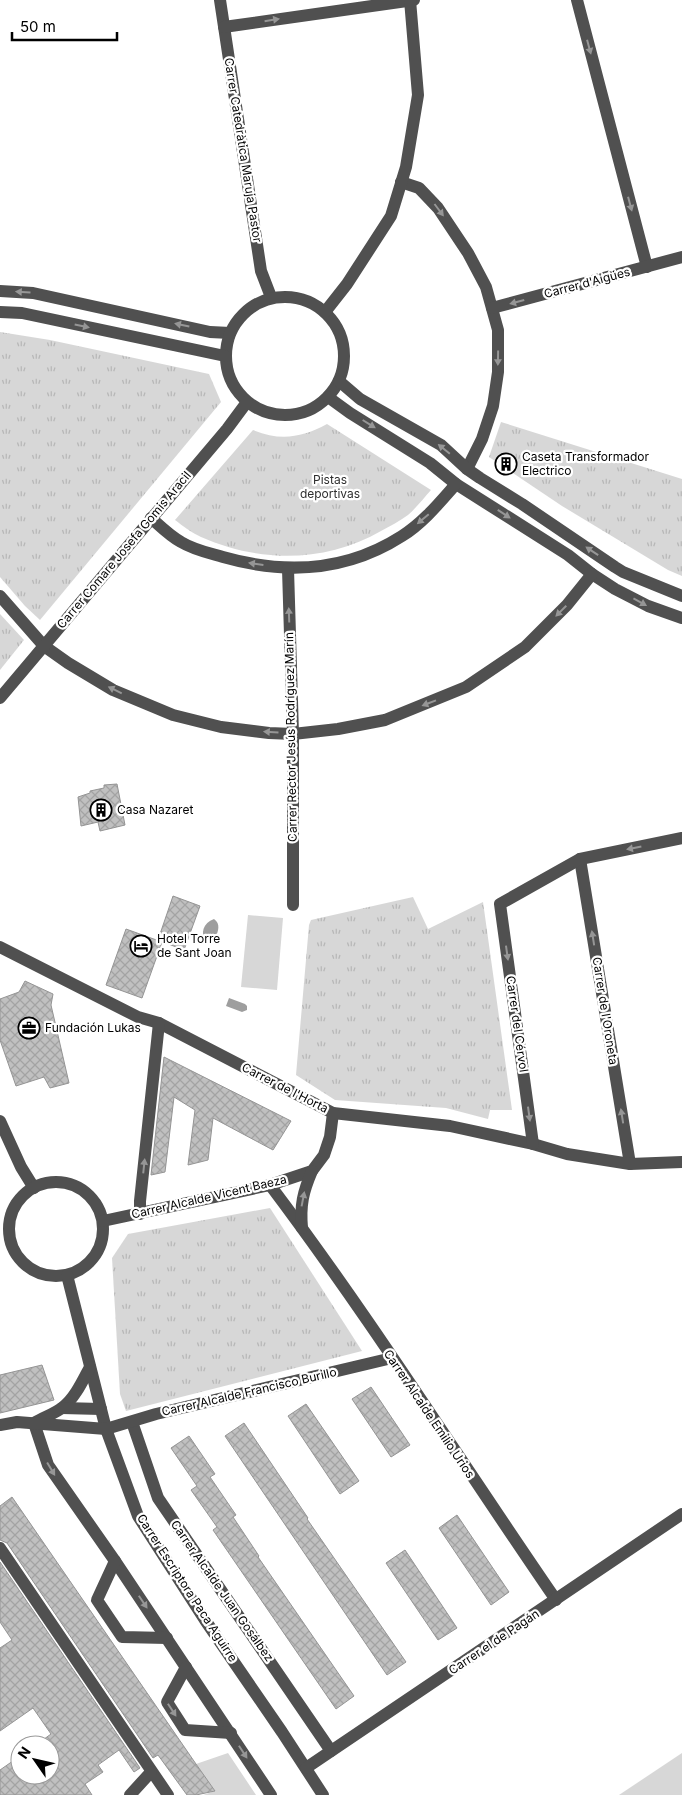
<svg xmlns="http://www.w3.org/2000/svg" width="682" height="1795" font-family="Inter,sans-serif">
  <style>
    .green { fill: #d7d7d7 }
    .park { fill: url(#park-tufts) }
    .water { fill: #9e9e9e }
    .building { fill: url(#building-cross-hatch); stroke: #949494 }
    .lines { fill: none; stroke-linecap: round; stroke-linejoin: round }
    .minor { stroke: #505050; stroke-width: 12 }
    .oneway { fill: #969696 }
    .labels { text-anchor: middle; stroke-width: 4.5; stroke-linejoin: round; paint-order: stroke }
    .street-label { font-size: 12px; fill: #000; stroke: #fff }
    .poi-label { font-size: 12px; fill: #000; stroke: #fff; text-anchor: start }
    .park-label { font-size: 12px; fill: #2e2e2e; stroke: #fff }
  </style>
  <defs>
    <pattern id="park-tufts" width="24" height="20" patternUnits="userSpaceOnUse" patternTransform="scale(1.25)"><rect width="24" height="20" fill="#d7d7d7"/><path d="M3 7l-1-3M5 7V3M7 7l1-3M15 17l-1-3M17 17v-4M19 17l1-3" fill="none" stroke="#b7b7b7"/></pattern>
    <pattern id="building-cross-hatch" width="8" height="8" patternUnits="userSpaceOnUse" patternTransform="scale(1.25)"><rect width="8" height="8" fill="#c0c0c0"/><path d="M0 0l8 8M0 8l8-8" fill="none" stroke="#a3a3a3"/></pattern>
  </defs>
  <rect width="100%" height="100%" fill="#fff"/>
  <g class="green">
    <path d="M248,915l35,3 -6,72 -36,-3z"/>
    <path d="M228,1753l28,42h-53l12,-4 -19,-27z"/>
    <path d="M682,1753v42h-63z"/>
  </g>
  <g class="park">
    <path d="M0,332l50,8 159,34 12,28 -181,218 -15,-14 -25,-29z"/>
    <path d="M501,422l181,57v97l-14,-6 -106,-64 -73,-49z"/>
    <path d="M327,424l104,66c-7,8 -15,18 -23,25 -8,6 -18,11 -27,16 -56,32 -121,32 -180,6 -9,-4 -18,-11 -26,-17l78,-90c27,11 48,8 74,-6z"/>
    <path d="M0,614l24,26 -24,30z"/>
    <path d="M413,897l15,32 55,-27 29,208h-22l-2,9 -42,-11 -111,-8 -39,-25 13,-150 2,-5z"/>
    <path d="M270,1208l92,143 -236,60 -6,-17 -8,-136 16,-24z"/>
  </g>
  <g class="water">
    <path d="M214,919c7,5 4,12 2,18l-5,3 -2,3h-3c-6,-10 -3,-20 8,-24z"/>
    <path d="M229,998l16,6 2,2v4l-5,2 -16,-6z"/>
  </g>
  <g class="building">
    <path d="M117,784l8,41 -25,6 -2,-9 -17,4 -3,-29 12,-4v-2l14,-3v-3z"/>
    <path d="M173,896l27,10 -16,44 -26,-10z"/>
    <path d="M126,929l36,13 -20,56 -36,-13z"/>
    <path d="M25,981l28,13 -2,11 18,78 -19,5 -6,-11 -28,9 -16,-46v-41l19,-7z"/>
    <path d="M164,1057l127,64 -18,29 -60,-32 -5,42 -20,5 7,-55 -21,-13 -9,75 -14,3z"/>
    <path d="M42,1365l12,35 -54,13v-38z"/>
    <path d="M371,1387l39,58 -19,12 -39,-58z"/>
    <path d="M306,1404l53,77 -19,13 -52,-78z"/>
    <path d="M244,1423l64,95 -1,1 99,143 -19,13 -162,-239z"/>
    <path d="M189,1436l26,38 -5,3 26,38 -3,2 26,39 -1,1 96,139 -18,13 -123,-179 4,-3 -26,-37 6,-4 -26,-38z"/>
    <path d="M12,1497l184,267 19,27 -19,4h-9l-29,-40 -5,3 -146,-215 -7,-3v-34z"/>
    <path d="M457,1515l52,77 -18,13 -52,-77z"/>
    <path d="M405,1550l52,78 -19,12 -52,-77z"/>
    <path d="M0,1562l140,206 -6,4 -15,-22 -21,15 5,7 -18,12 7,11h-92v-25l20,-14v19h30v-30h-14l15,-11 -18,-26 -33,23v-83l12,-8 -12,-18z"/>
  </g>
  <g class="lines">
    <g class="minor">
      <path d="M220,0l41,271 10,26"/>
      <path d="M577,0l70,267"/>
      <path d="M224,27l190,-27"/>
      <path d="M401,182l18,6 19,20 30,45 18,34 12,43v42l-5,34 -11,33 -15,30"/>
      <path d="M0,291l33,2 177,39 20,1"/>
      <circle cx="285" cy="356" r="59"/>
      <path d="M492,308l190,-51"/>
      <path d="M0,312l22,1 203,43"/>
      <path d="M325,312l22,-28 44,-68 15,-49 12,-72 -8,-95"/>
      <path d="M339,381l21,18 81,46 26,24 13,9 42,26 93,63 8,5 59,24"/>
      <path d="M328,397l22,16 80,50 26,21 112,71 24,19 23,15 33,17 34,12"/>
      <path d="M151,518c9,8 19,18 30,24 13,8 28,11 42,15 63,18 123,15 179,-21 21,-13 38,-34 54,-52"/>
      <path d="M288,569l5,165v171"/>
      <path d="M0,596l44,50 24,17 45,27 60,25 48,12 48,6 24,1 45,-5 47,-9 81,-33 59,-40 42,-42 25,-31"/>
      <path d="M0,698l227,-269 20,-27"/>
      <path d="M580,859l50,305"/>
      <path d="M0,947l138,70 21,6 174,90 117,13 83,18 34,10 63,10 52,-2"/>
      <path d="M0,1121l21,46 13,21"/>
      <path d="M533,1144l-33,-240 80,-45 102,-21"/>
      <circle cx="56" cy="1229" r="47"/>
      <path d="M270,1185c101,134 191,277 286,415"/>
      <path d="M140,1214v-13l19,-178"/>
      <path d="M103,1221l167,-36 42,-14 12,-16 6,-18 3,-24"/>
      <path d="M302,1228c-2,-23 1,-36 10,-57"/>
      <path d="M67,1275l39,154 32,87 67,104 77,112 41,63"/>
      <path d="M90,1367c-7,13 -15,31 -27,40 -8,7 -20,10 -29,16l14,42 67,96 156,234"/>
      <path d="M62,1408l39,1"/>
      <path d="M132,1422l26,76 173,253"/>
      <path d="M0,1425l17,-3 89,7 50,-15 236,-56"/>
      <path d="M0,1548l168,247"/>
      <path d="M115,1561l-18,39 25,37 45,1"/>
      <path d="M186,1667l-19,35 18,28 46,3"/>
      <path d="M306,1768l376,-254"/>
      <path d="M130,1795l21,-23"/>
    </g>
  </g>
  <defs><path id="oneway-solid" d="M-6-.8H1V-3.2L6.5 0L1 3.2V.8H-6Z" transform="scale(1.25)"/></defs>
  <g class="oneway">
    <use href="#oneway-solid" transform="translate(272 20) rotate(-9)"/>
    <use href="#oneway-solid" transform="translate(589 47) rotate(75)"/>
    <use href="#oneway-solid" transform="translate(630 204) rotate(75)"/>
    <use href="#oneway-solid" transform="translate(439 210) rotate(53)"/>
    <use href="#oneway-solid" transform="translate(23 292) rotate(-177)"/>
    <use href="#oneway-solid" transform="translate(517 302) rotate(165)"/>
    <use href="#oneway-solid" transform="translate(182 325) rotate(-168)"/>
    <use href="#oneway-solid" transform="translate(82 326) rotate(12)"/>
    <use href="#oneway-solid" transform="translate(498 358) rotate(91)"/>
    <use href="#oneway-solid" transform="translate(369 424) rotate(32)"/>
    <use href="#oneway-solid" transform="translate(444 449) rotate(-141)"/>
    <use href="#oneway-solid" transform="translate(504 514) rotate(33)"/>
    <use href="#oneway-solid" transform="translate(423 519) rotate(140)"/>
    <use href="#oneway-solid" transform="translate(592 551) rotate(-146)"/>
    <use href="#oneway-solid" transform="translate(256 564) rotate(-172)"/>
    <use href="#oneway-solid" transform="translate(640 602) rotate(29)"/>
    <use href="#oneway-solid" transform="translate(561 611) rotate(135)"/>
    <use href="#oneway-solid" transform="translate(289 615) rotate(-92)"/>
    <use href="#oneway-solid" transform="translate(115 690) rotate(-154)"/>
    <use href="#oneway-solid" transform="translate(429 703) rotate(159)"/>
    <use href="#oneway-solid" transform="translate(271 732) rotate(-176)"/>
    <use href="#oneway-solid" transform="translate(634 848) rotate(169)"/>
    <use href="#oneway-solid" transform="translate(593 938) rotate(-99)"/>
    <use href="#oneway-solid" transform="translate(507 953) rotate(82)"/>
    <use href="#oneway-solid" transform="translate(529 1114) rotate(82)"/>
    <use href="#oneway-solid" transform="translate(622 1116) rotate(-99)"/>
    <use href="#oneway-solid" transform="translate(144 1166) rotate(-84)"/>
    <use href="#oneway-solid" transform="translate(303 1199) rotate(-79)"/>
    <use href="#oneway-solid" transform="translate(51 1469) rotate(59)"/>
    <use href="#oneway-solid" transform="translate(143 1602) rotate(56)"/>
    <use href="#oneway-solid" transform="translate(172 1710) rotate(57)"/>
    <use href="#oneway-solid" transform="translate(243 1752) rotate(57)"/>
  </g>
  <defs>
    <g id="building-ring" transform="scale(1.125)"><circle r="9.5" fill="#fff" stroke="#000" stroke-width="1.5"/><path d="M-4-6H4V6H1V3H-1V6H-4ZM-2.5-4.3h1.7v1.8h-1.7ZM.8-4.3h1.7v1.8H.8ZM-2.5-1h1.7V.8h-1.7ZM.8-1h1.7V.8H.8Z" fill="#000"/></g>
    <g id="hotel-ring" transform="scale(1.125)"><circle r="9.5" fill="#fff" stroke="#000" stroke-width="1.5"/><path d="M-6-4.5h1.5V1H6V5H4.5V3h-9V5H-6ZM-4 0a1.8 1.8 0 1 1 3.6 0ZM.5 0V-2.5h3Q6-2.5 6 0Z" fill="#000"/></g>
    <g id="office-ring" transform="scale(1.125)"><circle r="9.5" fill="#fff" stroke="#000" stroke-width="1.5"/><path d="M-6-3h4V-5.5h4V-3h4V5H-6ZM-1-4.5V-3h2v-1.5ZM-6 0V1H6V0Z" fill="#000"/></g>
  </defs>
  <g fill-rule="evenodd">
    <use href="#building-ring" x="506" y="464"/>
    <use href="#building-ring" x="101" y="810"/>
    <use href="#hotel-ring" x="141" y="946"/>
    <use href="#office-ring" x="29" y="1028"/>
  </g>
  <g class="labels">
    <g class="street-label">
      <text transform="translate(243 150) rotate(81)" y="4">Carrer Catedràtica Maruja Pastor</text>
      <text transform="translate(587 283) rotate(-15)" y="4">Carrer d'Aigües</text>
      <text transform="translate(124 550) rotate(-50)" y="4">Carrer Comare Josefa Gomis Aracil</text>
      <text transform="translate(291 737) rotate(-91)" y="4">Carrer Rector Jesús Rodríguez Marín</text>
      <text transform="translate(605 1011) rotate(81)" y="4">Carrer de l'Oroneta</text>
      <text transform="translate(517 1024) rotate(82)" y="4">Carrer del Cérvol</text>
      <text transform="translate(285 1088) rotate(27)" y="4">Carrer de l'Horta</text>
      <text transform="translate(209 1197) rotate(-13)" y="4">Carrer Alcalde Vicent Baeza</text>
      <text transform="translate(249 1392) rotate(-13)" y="4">Carrer Alcalde Francisco Burillo</text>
      <text transform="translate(429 1414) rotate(56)" y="4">Carrer Alcalde Emilio Urios</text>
      <text transform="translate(187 1588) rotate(57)" y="4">Carrer Escriptora Paca Aguirre</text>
      <text transform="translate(222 1591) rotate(55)" y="4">Carrer Alcalde Juan Gosálbez</text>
      <text transform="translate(494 1642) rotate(-34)" y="4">Carrer el de Pagán</text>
    </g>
    <g class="poi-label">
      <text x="522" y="461">Caseta Transformador<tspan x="522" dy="14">Electrico</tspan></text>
      <text x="117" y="814">Casa Nazaret</text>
      <text x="157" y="943">Hotel Torre<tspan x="157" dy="14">de Sant Joan</tspan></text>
      <text x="45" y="1032">Fundación Lukas</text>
    </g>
    <g class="park-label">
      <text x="330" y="484">Pistas<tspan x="330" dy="14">deportivas</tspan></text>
    </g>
  </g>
  <g transform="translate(35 1760) rotate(304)"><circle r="24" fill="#ffffff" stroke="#999999"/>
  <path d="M0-4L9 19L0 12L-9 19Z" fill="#000000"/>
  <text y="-8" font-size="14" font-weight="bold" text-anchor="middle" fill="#000000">N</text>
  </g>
  <path d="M12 32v8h105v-8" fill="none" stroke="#000000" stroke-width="2.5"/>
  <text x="20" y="32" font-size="15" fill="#000000" stroke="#ffffff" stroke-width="4" paint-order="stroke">50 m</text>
</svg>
